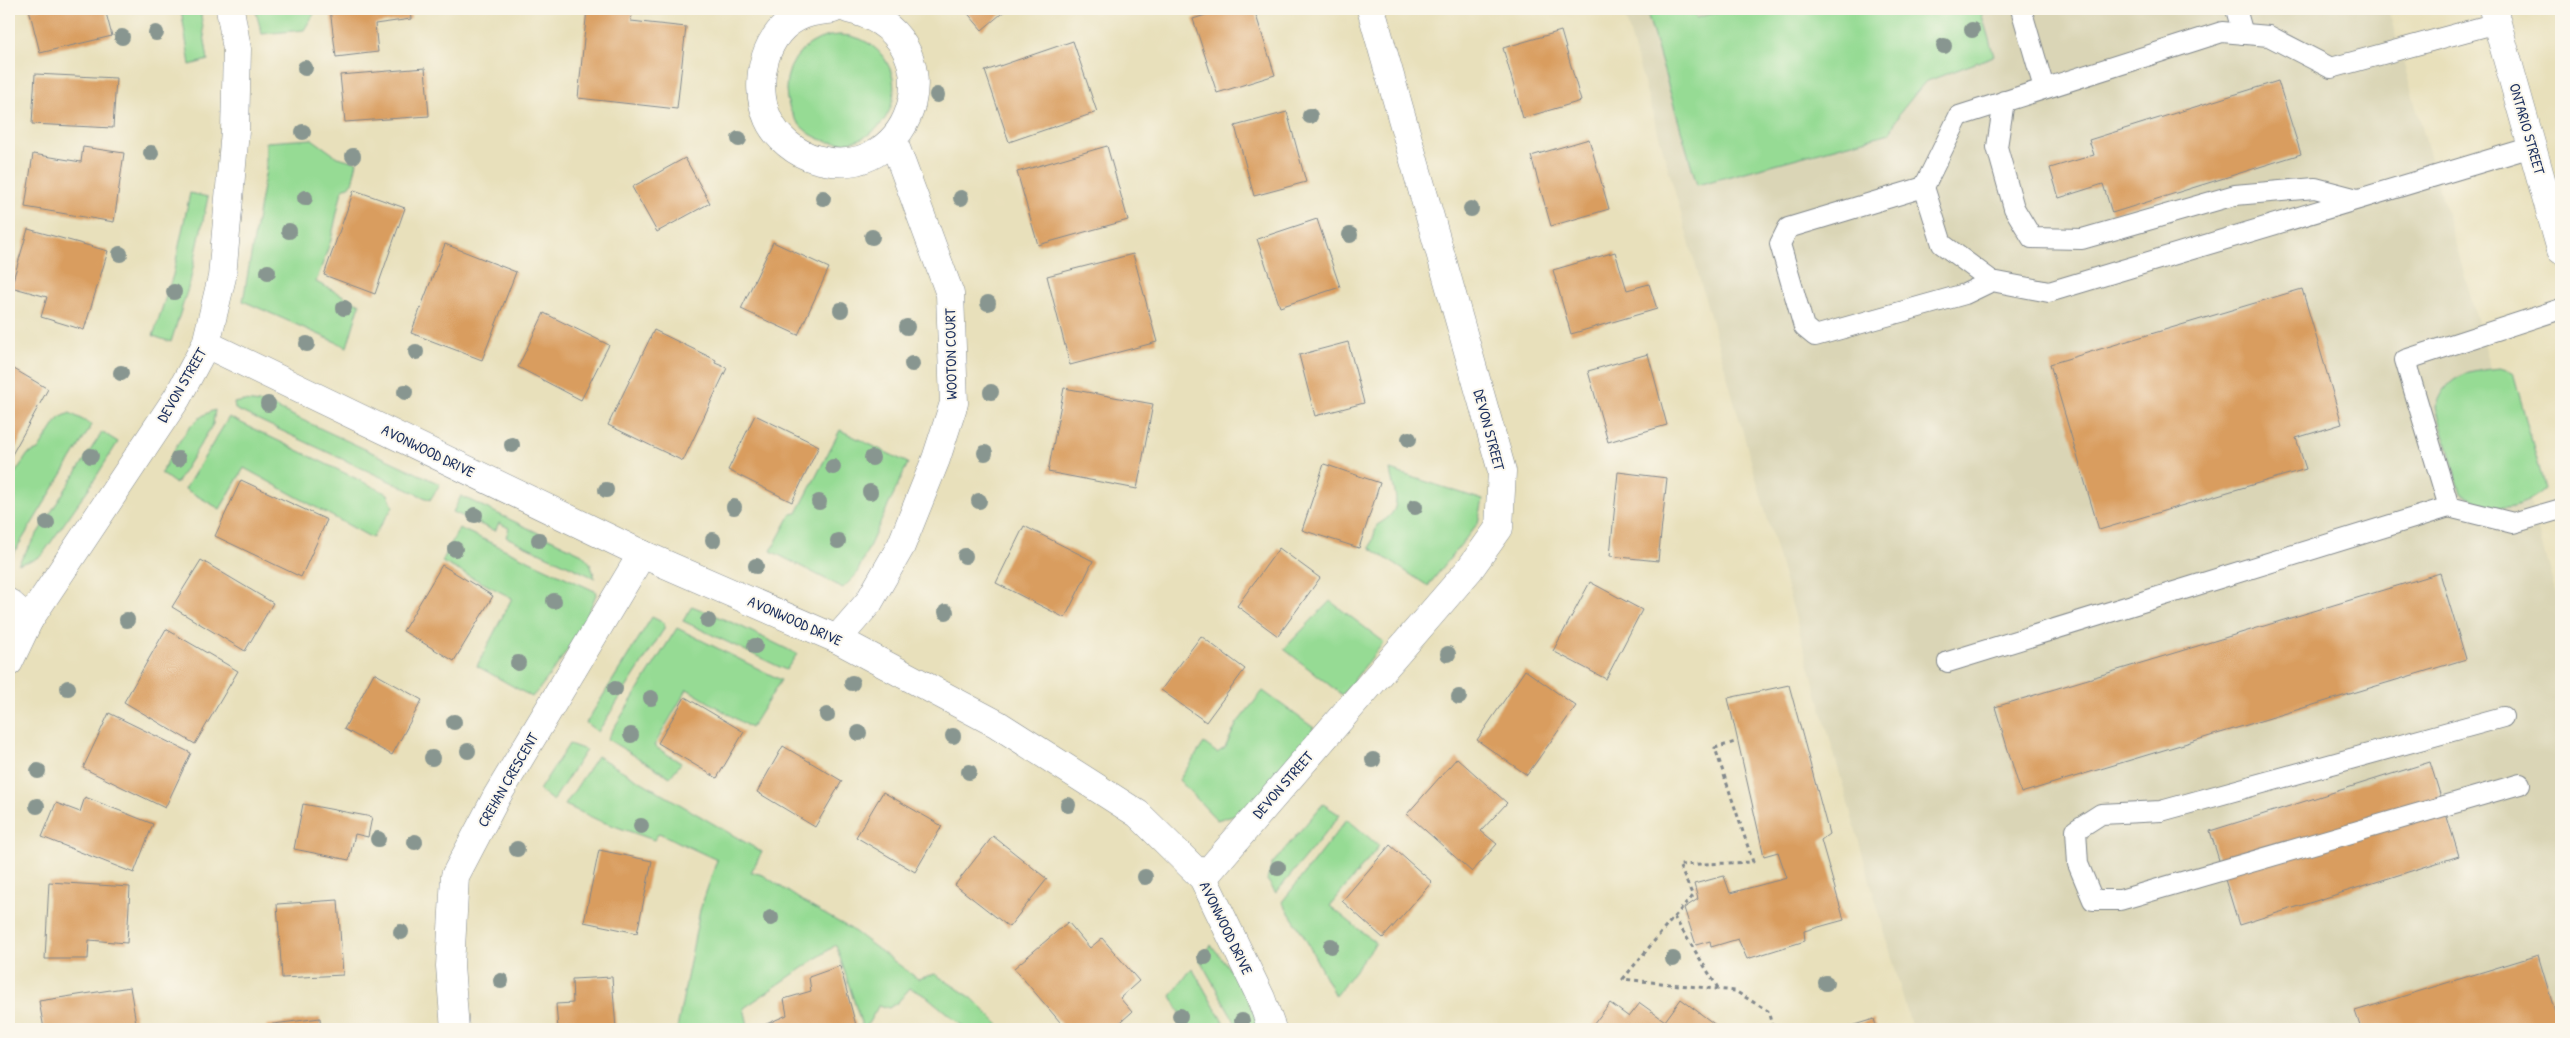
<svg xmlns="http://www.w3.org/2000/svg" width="2570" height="1038" font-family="'Patrick Hand',sans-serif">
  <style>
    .built { fill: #dad5b6 }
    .green { fill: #96db94; stroke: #588579 }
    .building { fill: #d99d5e }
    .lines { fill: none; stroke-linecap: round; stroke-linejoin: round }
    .service-casing { stroke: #82888c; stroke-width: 22 }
    .minor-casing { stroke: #82888c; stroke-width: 29 }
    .primary-casing { stroke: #82888c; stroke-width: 29 }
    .path { stroke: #82888c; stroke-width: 3; stroke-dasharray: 4 4; stroke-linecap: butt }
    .service { stroke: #fff; stroke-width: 20 }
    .minor { stroke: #fff; stroke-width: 28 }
    .primary { stroke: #fff; stroke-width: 28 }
    .tree { fill: #889690 }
    .labels { text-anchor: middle; stroke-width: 4; stroke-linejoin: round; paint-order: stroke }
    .street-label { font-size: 15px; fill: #1b2f5e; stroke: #fbf7ec }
  </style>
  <rect width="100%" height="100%" fill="#fbf7ec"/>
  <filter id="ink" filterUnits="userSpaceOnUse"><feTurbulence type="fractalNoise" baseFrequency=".02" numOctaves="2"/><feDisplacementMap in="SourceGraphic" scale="10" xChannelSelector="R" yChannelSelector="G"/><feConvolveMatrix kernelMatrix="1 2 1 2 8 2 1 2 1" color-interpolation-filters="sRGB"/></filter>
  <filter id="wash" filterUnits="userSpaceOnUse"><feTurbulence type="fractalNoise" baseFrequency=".0096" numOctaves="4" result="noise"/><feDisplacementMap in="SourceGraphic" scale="20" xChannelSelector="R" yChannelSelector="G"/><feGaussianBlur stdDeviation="1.12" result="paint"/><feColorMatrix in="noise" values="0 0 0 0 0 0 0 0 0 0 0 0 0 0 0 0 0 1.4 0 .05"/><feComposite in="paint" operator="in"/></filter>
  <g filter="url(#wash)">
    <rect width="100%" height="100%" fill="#e8e0bb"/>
    <path class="built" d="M1623,9h765l173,602v418h-649z"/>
    <g class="green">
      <path d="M181,9h19l8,51 -18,5z"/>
      <path d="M255,9h62l-13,21 -42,4z"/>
      <path d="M1646,9h47l3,9 31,-9h253l14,47 -69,26 -26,32 -9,19 -193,52z"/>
      <circle cx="840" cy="89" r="54"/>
      <path d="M312,139l25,18 20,5 -5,22 -10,6 -11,50 -15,42 44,22 -13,43 -104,-46 23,-132v-27z"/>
      <path d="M190,193l18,4 -18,85 -19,60 -18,-6 20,-61z"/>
      <path d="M2500,368l13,4 32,117c-28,24 -54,23 -84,4l-25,-86c12,-34 32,-35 64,-39z"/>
      <path d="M245,401l23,3 172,80 -10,16 -195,-91 -1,-6z"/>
      <path d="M215,410l-2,14 -37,60 -15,-11c14,-23 27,-55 54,-63z"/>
      <path d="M70,413l22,12 -83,136v-57l6,-6 -4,-19 17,-25 10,-4 21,-32z"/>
      <path d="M229,417l159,77 5,13 -21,31 -128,-70 -24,41 -35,-20z"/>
      <path d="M840,430l68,33 -52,112 -13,13 -72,-37 20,-37 6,-1z"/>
      <path d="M102,432l16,10 -29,46 -47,67 -9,5 -15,4z"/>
      <path d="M1390,470l93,30 -5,23 -50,63 -58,-38 7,-23c28,-16 18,-27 13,-55z"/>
      <path d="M461,496l121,58 8,9 5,15 -89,-41 3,-9 -10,-5 -4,8 -42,-19z"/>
      <path d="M459,528l138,64c-13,35 -40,77 -65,105l-55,-31 35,-68 -70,-36z"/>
      <path d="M1330,601l54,41 -42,53 -58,-46z"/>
      <path d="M692,606l48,20 57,28 -11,16 -103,-49z"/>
      <path d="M652,617l12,6v6l-66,103 -12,-9z"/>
      <path d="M677,628l104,52 -30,48 -64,-39 -33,57 27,17 -11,14 -63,-38z"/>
      <path d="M1263,691l51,37 -36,49 -29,33 -32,10 -38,-40 25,-37 13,10 8,-5 12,-25z"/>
      <path d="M569,744l17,6 -33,51 -14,-11z"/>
      <path d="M597,756l165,96 -11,20 12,3 47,31 41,23 67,50 17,-5 37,24 31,31h-37l-40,-33 -16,-8 -12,14 -9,6 -10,-3 -14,24h-2l-27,-84 -92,63 5,21h-72l23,-119 17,-50 -58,-27 -5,7 -54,-19 -35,-16z"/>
      <path d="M1323,804l17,11 -64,78 -9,-13 5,-16z"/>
      <path d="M1347,819l32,27 -49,60 46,37 -41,53 -31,-60 -22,-34z"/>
      <path d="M1211,945c20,23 39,55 49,84h-21l-39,-69z"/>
      <path d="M1192,968l35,61h-43l4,-1 -17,-32z"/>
    </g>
    <g id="blocks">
      <g class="building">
        <path d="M29,9h76l7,27 -72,17z"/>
        <path d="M330,9h80l1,10 -36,5 3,28 -42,5z"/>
        <path d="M587,9h46l-2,12 55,6 -9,82 -99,-11z"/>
        <path d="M964,9h43l-25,21z"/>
        <path d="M1224,9h30l21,66 -58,18 -24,-74z"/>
        <path d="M1561,31l20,70 -58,17 -20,-70z"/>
        <path d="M1073,41l24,71 -88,30 -24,-71z"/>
        <path d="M425,68l4,48 -84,6 -5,-47z"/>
        <path d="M35,74l81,4 -3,50 -81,-4z"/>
        <path d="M2278,81l23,73 -189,59 -9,-29 -44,14 -9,-30 44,-13 -5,-15z"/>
        <path d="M1287,112l19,70 -52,14 -19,-70z"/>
        <path d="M1589,139l20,70 -58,17 -20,-70z"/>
        <path d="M1107,146l21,74 -90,25 -21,-73z"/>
        <path d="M83,147l41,6 -10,69 -89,-15 8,-53 48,8z"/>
        <path d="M685,158l25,45 -53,29 -25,-45z"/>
        <path d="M354,190l51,18 -30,86 -51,-19z"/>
        <path d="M1317,219l23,68 -60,20 -23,-68z"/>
        <path d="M28,229l80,22 -24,79 -43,-13 6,-20 -36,-10z"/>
        <path d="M773,242l56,26 -31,67 -57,-26z"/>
        <path d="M445,244l71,28 -34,88 -71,-27z"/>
        <path d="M1615,252l12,38 22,-6 8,25 -86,25 -18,-64z"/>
        <path d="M1133,254l24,88 -87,23 -23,-89z"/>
        <path d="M2302,289l40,135 -46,14 10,31 -207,61 -49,-166z"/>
        <path d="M544,313l65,32 -28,55 -63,-33z"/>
        <path d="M654,330l62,30 -1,3 12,5 -44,93 -75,-36z"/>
        <path d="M1348,342l16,61 -49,13 -16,-61z"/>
        <path d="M1648,354l19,71 -59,17 -20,-71z"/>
        <path d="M9,366l39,23 -39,71z"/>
        <path d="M1064,388l89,16 -16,85 -89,-17z"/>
        <path d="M755,415l64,31 -27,56 -64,-32z"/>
        <path d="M1324,464l56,19 -21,65 -57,-18z"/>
        <path d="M1618,472l49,6 -9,83 -48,-5z"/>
        <path d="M241,480l86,40 -26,57 -86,-41z"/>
        <path d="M1024,526l69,35 -28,57 -69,-35z"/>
        <path d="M1279,548l41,30 -42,58 -41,-30z"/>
        <path d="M201,560l72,43 -28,48 -73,-44z"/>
        <path d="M442,565l51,31 -39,65 -51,-30z"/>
        <path d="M2440,573l26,86 -445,134 -26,-86z"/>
        <path d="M1590,582l52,28 -36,69 -53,-28z"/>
        <path d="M166,629l72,42 -43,73 -71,-42z"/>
        <path d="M1201,636l44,33 -39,53 -45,-32z"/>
        <path d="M1525,670l51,36 -49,69 -50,-35z"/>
        <path d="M374,673l48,27 -30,55 -48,-26z"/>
        <path d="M1789,685l40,149 -8,6 23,80 -40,11 1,10 -58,18 -9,-20 -27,8 -1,-6 -14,4 -12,-37 14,-9 -4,-15 30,-8 6,17 57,-15 -9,-26 -14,4 -36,-158z"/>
        <path d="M685,697l59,35 -27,46 -59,-35z"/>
        <path d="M109,713l82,40 -26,55 -82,-40z"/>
        <path d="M783,746l59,35 -27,46 -58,-35z"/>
        <path d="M1457,758l50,45 -26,28 16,13 -25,28 -65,-58z"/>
        <path d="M2430,762l29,94 -220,69 -29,-94z"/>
        <path d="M883,792l59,34 -27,46 -59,-35z"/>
        <path d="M85,797l68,27 -19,49 -92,-36 14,-34 24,9z"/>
        <path d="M303,804l69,13 -4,20 -13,-3 -6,26 -55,-11z"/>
        <path d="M993,836l54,43 -38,48 -54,-42z"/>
        <path d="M1390,845l42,37 -49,56 -41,-37z"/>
        <path d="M599,850l53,11 -15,72 -53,-11z"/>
        <path d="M49,882l81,5 -3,56 -38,-3 -1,19h-43z"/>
        <path d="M338,900l5,75 -61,3 -5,-74z"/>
        <path d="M1068,922l22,26 12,-10 37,43 -19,17 12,14 -19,17h-47l-52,-61z"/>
        <path d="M2538,955l22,74h-199l-6,-18z"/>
        <path d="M840,966l17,63h-102l32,-14 -3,-16 27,-8 -2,-14z"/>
        <path d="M612,977l4,52h-58l-2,-25 17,-1 -1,-24z"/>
        <path d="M130,987l7,42h-93l-5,-28z"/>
        <path d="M1681,999l40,30h-131l20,-26 19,14 11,-14 25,18z"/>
        <path d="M320,1018l1,11h-54l-1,-4z"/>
        <path d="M1874,1019l3,10h-36z"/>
      </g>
    </g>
  </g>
  <g filter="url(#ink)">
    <use href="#blocks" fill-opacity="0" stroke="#82888c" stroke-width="1"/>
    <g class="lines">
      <g class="service-casing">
        <g id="service">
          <path d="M2021,9l23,79"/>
          <path d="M2236,9l7,25"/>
          <path d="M2497,23l-166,45 -62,-32 -47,-4 -263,84 -35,71 18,57 50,37 57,11 483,-145"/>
          <path d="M2004,101l-7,46 17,61 18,30 50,1 153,-44 80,-7 42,11"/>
          <path d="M1924,187l-136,41 -8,16 24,83 11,9 150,-42 27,-13"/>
          <path d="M2561,309l-156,51 44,147 64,16 48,-14"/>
          <path d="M1948,662l501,-155"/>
          <path d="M2503,717l-342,94 -60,3 -25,16 2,34 15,36h27l400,-116"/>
        </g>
      </g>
      <g class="minor-casing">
        <g id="minor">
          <path d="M833,9c-9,2 -21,2 -30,6 -39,15 -51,68 -35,104 8,18 28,35 48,40 101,28 143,-126 32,-150"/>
          <path d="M206,344l436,210 195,85 160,85 141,90 65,64 58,120 11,31"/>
          <path d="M9,603l20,17"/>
          <path d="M837,639l32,-37 32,-56 35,-87 18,-56 -4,-109 -57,-154"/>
          <path d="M9,662l20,-42 148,-222 29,-54 16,-67 13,-146 2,-82 -7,-40"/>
          <path d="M1203,878l266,-308 30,-42 3,-57 -131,-462"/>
          <path d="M455,1029l-5,-63 5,-90 42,-80 145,-242"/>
        </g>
      </g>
      <g class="primary-casing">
        <path id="primary" d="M2493,9l68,241"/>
      </g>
      <g class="path">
        <path d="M1674,917l19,-21 -14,-31 74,-3 -38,-114 20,-6"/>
        <path d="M1718,988l-44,-71 -51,62 112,12 33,20 5,18"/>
      </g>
      <use href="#service" class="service"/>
      <use href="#minor" class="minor"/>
      <use href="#primary" class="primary"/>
    </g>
    <g class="tree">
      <circle cx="1972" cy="30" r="8"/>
      <circle cx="156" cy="33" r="8"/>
      <circle cx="122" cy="37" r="8"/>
      <circle cx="1944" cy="46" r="8"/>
      <circle cx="305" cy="68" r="8"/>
      <circle cx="937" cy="95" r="8"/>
      <circle cx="1310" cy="116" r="8"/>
      <circle cx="303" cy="132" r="8"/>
      <circle cx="739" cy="139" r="8"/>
      <circle cx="151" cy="153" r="8"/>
      <circle cx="353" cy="156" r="8"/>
      <circle cx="305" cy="198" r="8"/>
      <circle cx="823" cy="198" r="8"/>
      <circle cx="961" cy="198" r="8"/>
      <circle cx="1471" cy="209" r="8"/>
      <circle cx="289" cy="231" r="8"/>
      <circle cx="1350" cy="235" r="8"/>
      <circle cx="872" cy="237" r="8"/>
      <circle cx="120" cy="254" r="8"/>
      <circle cx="268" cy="272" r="8"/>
      <circle cx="174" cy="292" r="8"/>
      <circle cx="988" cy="303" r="8"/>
      <circle cx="344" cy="308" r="8"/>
      <circle cx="841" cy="310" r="8"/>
      <circle cx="907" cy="327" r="8"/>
      <circle cx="307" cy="344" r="8"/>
      <circle cx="416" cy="352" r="8"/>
      <circle cx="912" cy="364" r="8"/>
      <circle cx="121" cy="373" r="8"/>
      <circle cx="405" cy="392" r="8"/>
      <circle cx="991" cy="392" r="8"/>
      <circle cx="268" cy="404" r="8"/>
      <circle cx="1409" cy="439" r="8"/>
      <circle cx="512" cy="445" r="8"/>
      <circle cx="985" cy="453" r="8"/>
      <circle cx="91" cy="456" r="8"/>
      <circle cx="872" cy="458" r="8"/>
      <circle cx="178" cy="459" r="8"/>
      <circle cx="833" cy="467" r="8"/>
      <circle cx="606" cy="490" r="8"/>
      <circle cx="870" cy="492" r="8"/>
      <circle cx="979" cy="501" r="8"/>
      <circle cx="819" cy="502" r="8"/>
      <circle cx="734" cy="507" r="8"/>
      <circle cx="1415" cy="507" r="8"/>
      <circle cx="475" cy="515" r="8"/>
      <circle cx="47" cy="523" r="8"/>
      <circle cx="539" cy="540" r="8"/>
      <circle cx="713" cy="540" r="8"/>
      <circle cx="838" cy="541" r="8"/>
      <circle cx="455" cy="549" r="8"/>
      <circle cx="965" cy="556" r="8"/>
      <circle cx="756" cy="566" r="8"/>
      <circle cx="554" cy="601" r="8"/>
      <circle cx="946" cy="612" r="8"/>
      <circle cx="127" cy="620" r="8"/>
      <circle cx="708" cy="621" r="8"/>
      <circle cx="755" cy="646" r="8"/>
      <circle cx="1448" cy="654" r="8"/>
      <circle cx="518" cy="663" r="8"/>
      <circle cx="852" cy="683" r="8"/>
      <circle cx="68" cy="688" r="8"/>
      <circle cx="615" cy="689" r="8"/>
      <circle cx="1459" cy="697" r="8"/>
      <circle cx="651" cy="698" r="8"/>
      <circle cx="827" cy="715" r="8"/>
      <circle cx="454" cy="722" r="8"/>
      <circle cx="859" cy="733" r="8"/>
      <circle cx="631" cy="735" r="8"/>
      <circle cx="953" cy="736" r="8"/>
      <circle cx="468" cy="751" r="8"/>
      <circle cx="432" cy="758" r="8"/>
      <circle cx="1373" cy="760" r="8"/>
      <circle cx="38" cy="771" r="8"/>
      <circle cx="969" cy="772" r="8"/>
      <circle cx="1068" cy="805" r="8"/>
      <circle cx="37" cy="806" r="8"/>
      <circle cx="641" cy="826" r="8"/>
      <circle cx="378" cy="839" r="8"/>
      <circle cx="415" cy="842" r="8"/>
      <circle cx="517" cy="849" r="8"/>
      <circle cx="1278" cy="868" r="8"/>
      <circle cx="1145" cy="877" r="8"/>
      <circle cx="771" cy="918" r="8"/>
      <circle cx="401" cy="932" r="8"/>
      <circle cx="1331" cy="946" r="8"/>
      <circle cx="1205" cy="957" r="8"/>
      <circle cx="1673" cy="959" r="8"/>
      <circle cx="501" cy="981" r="8"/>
      <circle cx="1826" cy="983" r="8"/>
      <circle cx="1180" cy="1016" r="8"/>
      <circle cx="1242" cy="1021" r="8"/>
    </g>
  </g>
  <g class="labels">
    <g class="street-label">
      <text transform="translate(2527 129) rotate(74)" y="5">ONTARIO STREET</text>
      <text transform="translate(951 354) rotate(-91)" y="5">WOOTON COURT</text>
      <text transform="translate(182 385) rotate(-60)" y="5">DEVON STREET</text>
      <text transform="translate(1489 430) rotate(75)" y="5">DEVON STREET</text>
      <text transform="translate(428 451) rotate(26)" y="5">AVONWOOD DRIVE</text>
      <text transform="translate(795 621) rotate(24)" y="5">AVONWOOD DRIVE</text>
      <text transform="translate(508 780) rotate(-60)" y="5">CREHAN CRESCENT</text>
      <text transform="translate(1283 785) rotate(-49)" y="5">DEVON STREET</text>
      <text transform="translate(1226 928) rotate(64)" y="5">AVONWOOD DRIVE</text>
    </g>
  </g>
  <rect width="2570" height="1038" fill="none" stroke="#fbf7ec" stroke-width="30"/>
</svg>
